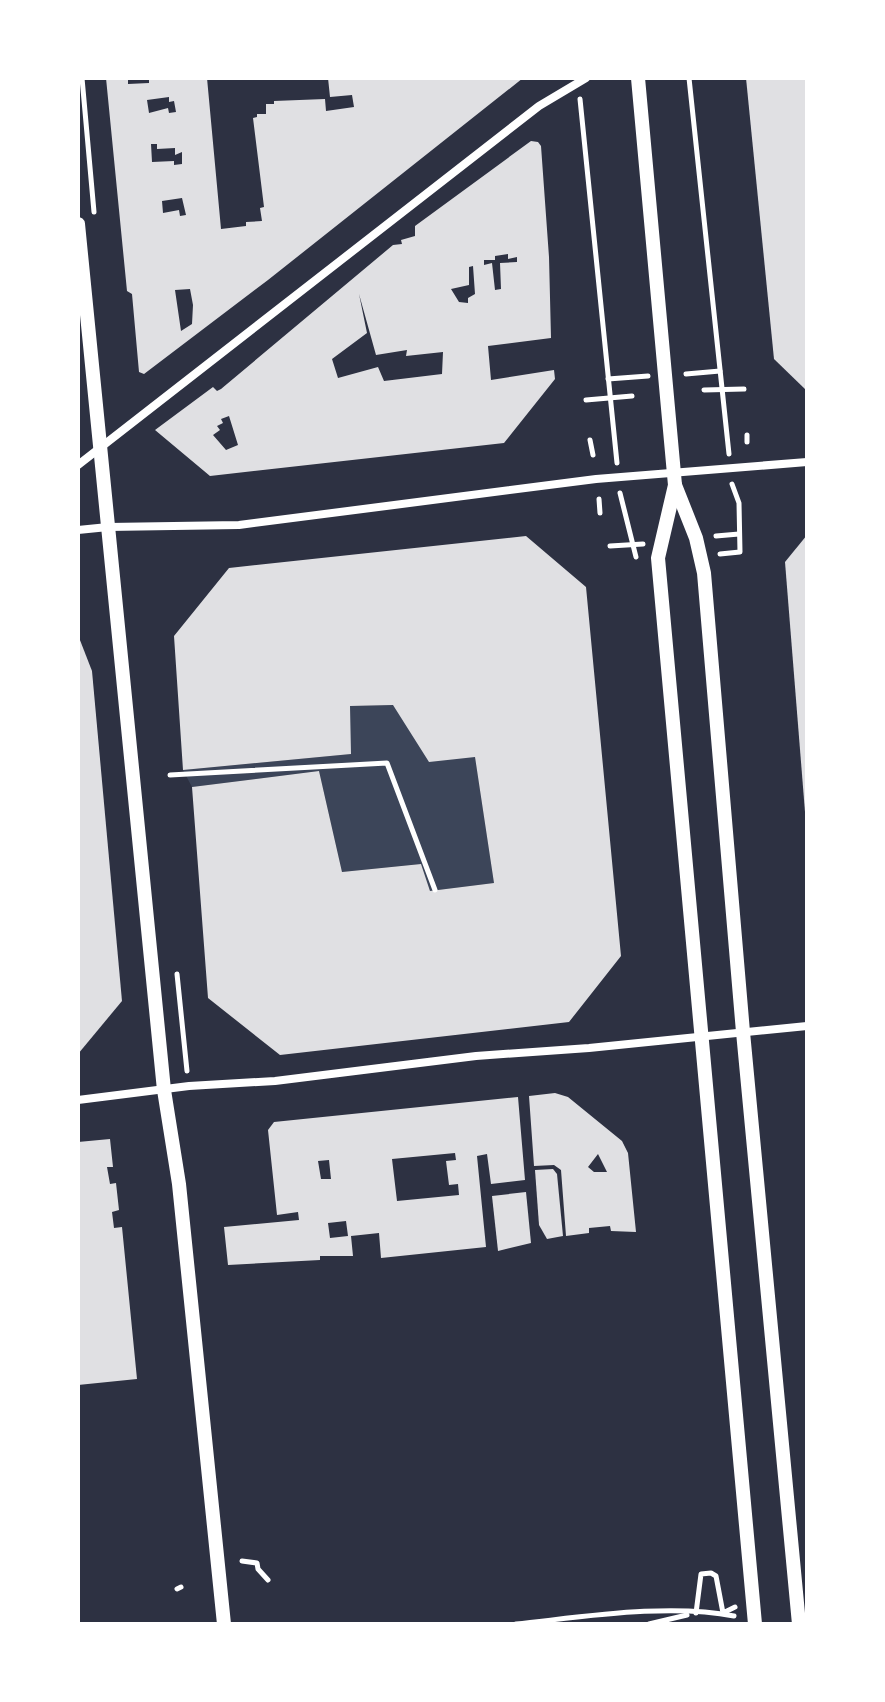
<svg xmlns="http://www.w3.org/2000/svg" width="885" height="1702" font-family="'Archivo Narrow',sans-serif">
  <style>
    .green { fill: #3c4559 }
    .building { fill: #e0e0e3; fill-rule: evenodd }
    .lines { fill: none; stroke-linecap: round; stroke-linejoin: round }
    .path { stroke: #fff; stroke-width: 5 }
    .minor { stroke: #fff; stroke-width: 8 }
    .tertiary { stroke: #fff; stroke-width: 14 }
  </style>
  <rect width="100%" height="100%" fill="#2d3142"/>
  <path class="green" d="M393,705l82,52 19,126 -64,8 -10,-27 -78,8 -23,-101 -127,16 -9,-17 167,-16v-48z"/>
  <g class="building">
    <path d="M106,78h22v6l21,-1v-5h58l14,151 25,-3v-4l16,-1 -2,-13 4,-1 -11,-89 4,-1v-3h9v-10h8v-3l51,-2 1,12 28,-4 -2,-12 -22,2 -2,-19h195l-255,202 -124,94 -5,-2 -7,-78 -5,-3zM169,97v5l5,-1 2,11 -7,1 -1,-5 -19,5 -2,-13zM151,144h6v5l18,-1v7l7,-3v12l-8,1v-4l-22,1zM182,198l4,17 -6,1 -1,-6 -16,3 -1,-12zM190,289l3,16 -1,19 -11,7 -6,-41z"/>
    <path d="M746,78h61v313l-33,-32z"/>
    <path d="M531,141l7,1 3,4 8,111 2,81 -63,8 3,34 63,-10 1,9 -51,64 -294,33 -55,-46 58,-43 4,4 4,-2 172,-144 9,-1 -1,-4 14,-4v-10zM508,254v5l9,-2v5l-17,1 1,26 -6,1 -3,-27 -8,2v-5h11v-4zM473,266l2,28 -7,4v5l-9,-1 -8,-13 18,-4v-18zM359,294l17,61 31,-5 -1,6 37,-4 -1,22 -58,7 -6,-14 -40,11 -6,-19 35,-26zM229,416l9,29 -12,5 -13,-15 7,-5 -3,-4 6,-3 -2,-4z"/>
    <path d="M807,535v277h-2l-20,-250z"/>
    <path d="M526,536l60,51 35,369 -52,66 -289,33 -72,-57 -16,-211 127,-16 23,101 79,-8 9,27 64,-8 -19,-126 -46,5 -36,-57 -43,1 1,48 -168,16 -9,-134 55,-68z"/>
    <path d="M78,635l14,36 30,330 -44,53z"/>
    <path d="M555,1093l13,4 54,44 6,12 8,79 -25,-1 -1,-5 -21,2v5l-23,3 -5,-66 -7,-5 -20,1 -5,-70zM598,1154l9,18h-13l-6,-5z"/>
    <path d="M518,1097l7,83 -34,4 -4,-30 -10,2 9,91 -105,11 -2,-25 -28,3 2,20h-33v4l-92,5 -4,-38 75,-7 -1,-8 -21,3 -9,-85 6,-8zM455,1153l1,7 -10,1 3,24 9,-1 1,11 -62,6 -5,-42zM329,1160l2,19h-10l-3,-18zM346,1221l2,15 -18,2 -2,-15z"/>
    <path d="M110,1139l3,28h-6l3,17 6,-1 3,27 -7,2 2,16 8,-1 15,152 -59,6v-243z"/>
    <path d="M553,1169l4,5 6,62 -16,3 -8,-14 -4,-55z"/>
    <path d="M526,1192l5,51 -33,8 -6,-55z"/>
  </g>
  <g class="lines">
    <g class="path">
      <path d="M82,78l12,134"/>
      <path d="M689,78l40,376"/>
      <path d="M580,99l37,364"/>
      <path d="M686,374l34,-3"/>
      <path d="M608,379l40,-3"/>
      <path d="M704,390l40,-1"/>
      <path d="M586,400l46,-4"/>
      <path d="M747,435v7"/>
      <path d="M590,440l3,15"/>
      <path d="M620,493l16,64"/>
      <path d="M599,499l1,14"/>
      <path d="M716,536l23,-2"/>
      <path d="M610,546l33,-2"/>
      <path d="M720,554l20,-2 -1,-49 -7,-19"/>
      <path d="M170,775l217,-12 48,127"/>
      <path d="M177,974l10,97"/>
      <path d="M242,1561l15,2 1,6 10,11"/>
      <path d="M177,1589l4,-2"/>
      <path d="M696,1613l5,-39 10,-1 5,3 7,37 12,-6"/>
      <path d="M516,1624c67,-7 152,-21 218,-8"/>
      <path d="M649,1624l38,-9"/>
    </g>
    <g class="minor">
      <path d="M78,465l461,-359 47,-28"/>
      <path d="M78,530l30,-3 131,-2 357,-46 211,-17"/>
      <path d="M78,1100l111,-14 86,-5 201,-25 113,-8 218,-22"/>
    </g>
    <g class="tertiary">
      <path d="M638,78l37,407 -17,73 97,1066"/>
      <path d="M78,224l86,866 15,94 45,440"/>
      <path d="M675,485l21,53 8,35 39,459 56,592"/>
    </g>
  </g>
  <rect width="885" height="1702" fill="none" stroke="#ffffff" stroke-width="160"/>
</svg>
